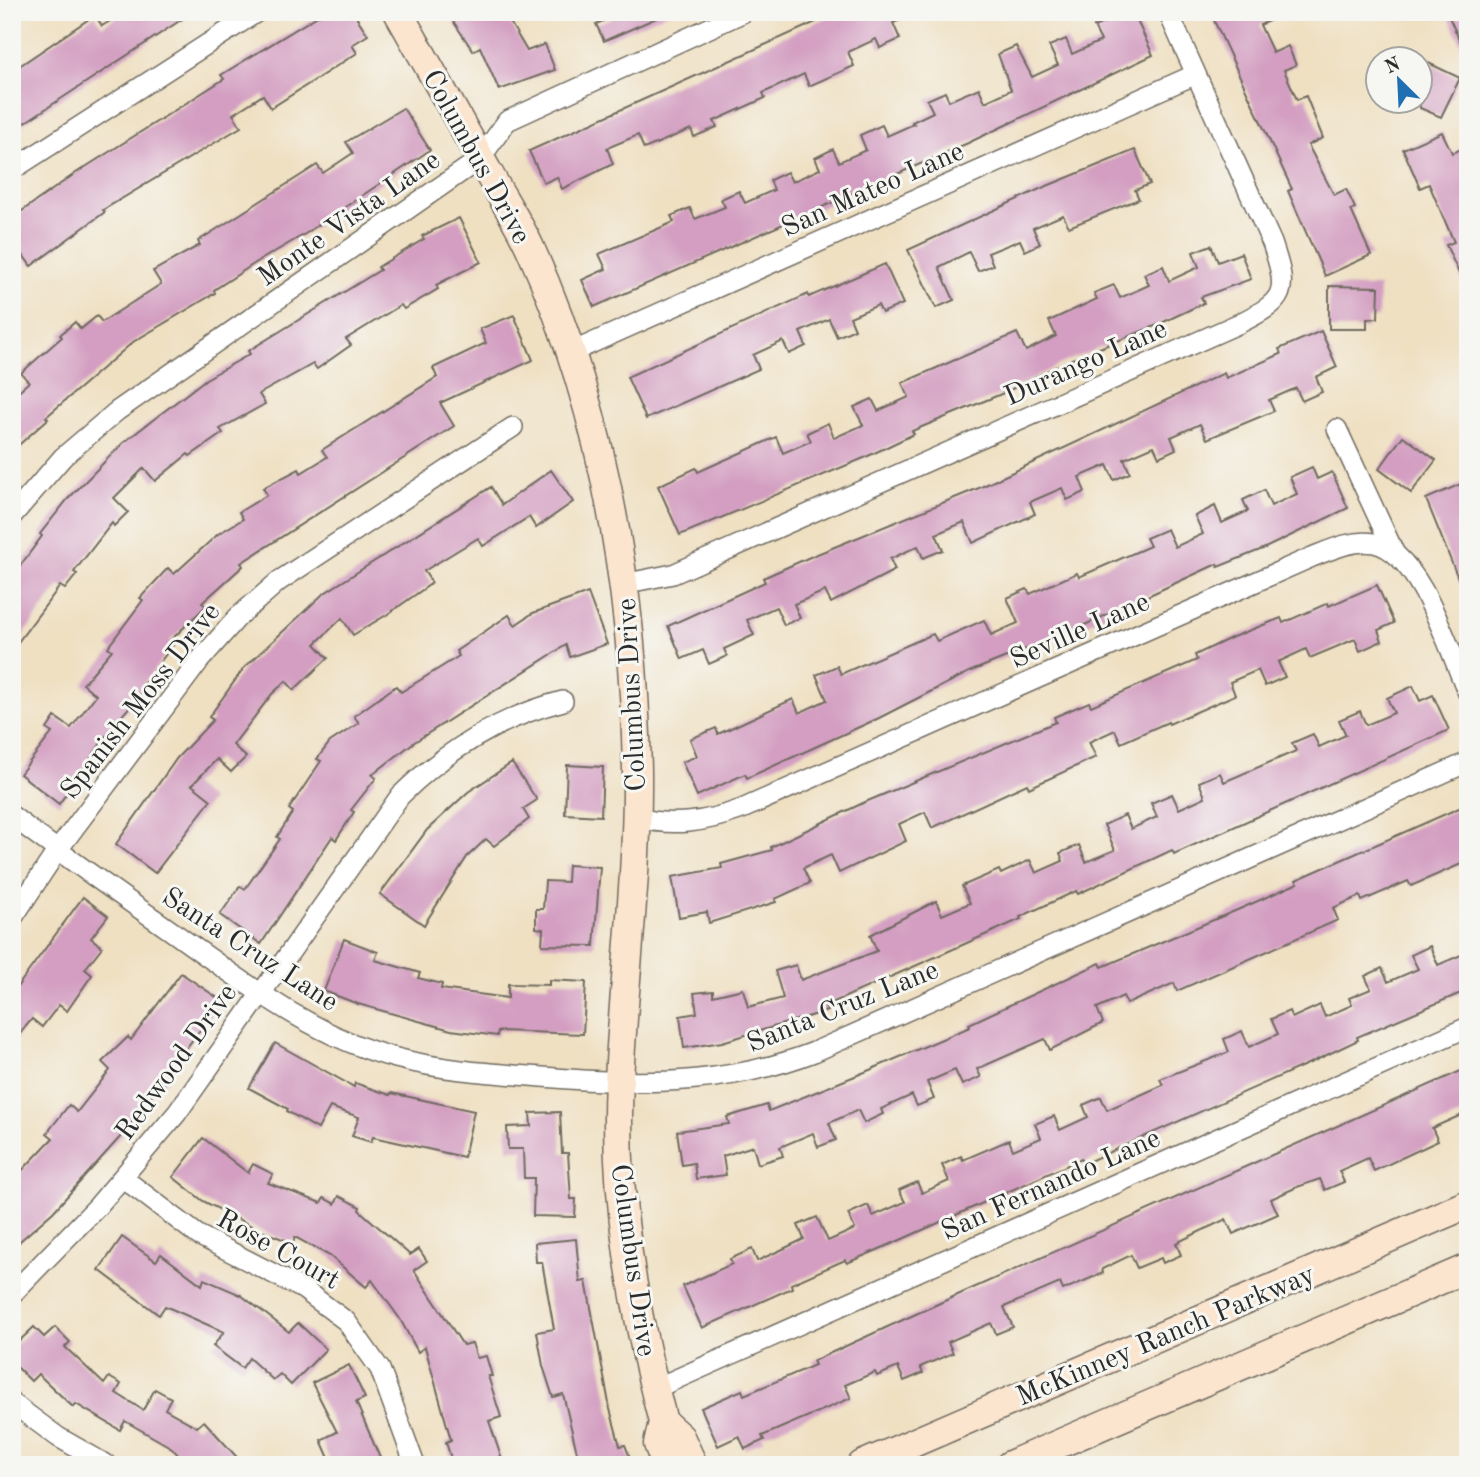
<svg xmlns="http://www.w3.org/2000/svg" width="1480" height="1477" font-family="'Old Standard TT',serif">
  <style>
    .building { fill: #d39ec1 }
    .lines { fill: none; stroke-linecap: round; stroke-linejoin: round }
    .street-casing { stroke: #706a60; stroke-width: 22 }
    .secondary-casing { stroke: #706a60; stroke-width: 31 }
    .street { stroke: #fff; stroke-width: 19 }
    .secondary { stroke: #fce5cf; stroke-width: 28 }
    .labels { text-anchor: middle; stroke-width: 6; stroke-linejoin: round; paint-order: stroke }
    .street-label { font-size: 28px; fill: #2b2b2b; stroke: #f6f6f2 }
  </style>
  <rect width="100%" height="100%" fill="#f6f6f2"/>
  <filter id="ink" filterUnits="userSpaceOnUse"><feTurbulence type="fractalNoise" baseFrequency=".0143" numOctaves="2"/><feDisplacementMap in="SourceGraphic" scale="14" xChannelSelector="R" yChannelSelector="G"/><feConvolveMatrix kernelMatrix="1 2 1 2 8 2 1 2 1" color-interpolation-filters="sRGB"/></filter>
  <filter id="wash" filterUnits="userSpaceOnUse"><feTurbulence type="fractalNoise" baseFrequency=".00686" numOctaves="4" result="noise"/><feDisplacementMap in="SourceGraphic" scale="28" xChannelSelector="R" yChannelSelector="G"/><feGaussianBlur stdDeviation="1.57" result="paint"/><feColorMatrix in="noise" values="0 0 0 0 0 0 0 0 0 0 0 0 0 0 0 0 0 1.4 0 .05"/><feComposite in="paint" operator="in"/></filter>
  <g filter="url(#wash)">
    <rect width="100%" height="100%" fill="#efe0c2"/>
    <g id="blocks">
      <g class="building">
        <path d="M125,12h68l-181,119v-60l83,-56 7,11z"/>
        <path d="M324,12h29l15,23 -16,10 5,8 -86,55 -8,-13 -30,19 8,13 -138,83 2,2 -74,54 -19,-26v-22l64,-45 148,-94 -3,-4z"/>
        <path d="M447,12h57l23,39 18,-7 10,26 -56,20 -19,-43 -7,4z"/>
        <path d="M611,12h59l-66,29 -8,-17 17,-7z"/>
        <path d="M838,12h80l-25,11 7,16 -20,9 -4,-9 -28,13 6,14 -45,20 -5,-12 -41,19 2,5 -51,23 3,6 -23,10 -3,-8 -47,20 -6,-14 -31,13 6,16 -51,25 -5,-12 -13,6 -15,-32z"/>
        <path d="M1127,12h6l20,43 -185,88 -374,164 -12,-27 24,-11 -7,-15 75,-32 -3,-6 19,-8 5,11 30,-12 -4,-8 18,-8 6,12 29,-13 -4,-10 17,-8 5,10 28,-13 -5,-11 18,-9 6,13 27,-12 -6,-15 22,-10 5,11 27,-12 -2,-2 21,-10 -6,-12 18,-8 4,9 30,-13 6,14 26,-12 -13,-36 18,-8 16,31 26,-12 -9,-19 17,-7 6,15 29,-13 -7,-14z"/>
        <path d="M1210,12h78l-28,13 13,28 15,-7 8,19 -12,5 13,30 9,-4 17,42 -15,7 26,50 12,-6 9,19 -4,2 20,45 -46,21 -37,-85 4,-2z"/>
        <path d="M1461,12h7v47l-19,-42z"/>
        <path d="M1420,59l40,19 -19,39 -21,-9z"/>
        <path d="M403,108l27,42 -125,84 -48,28 -43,28 1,3 -82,49 -87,75 2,2 -36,32v-54l17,-15 -8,-9 41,-36 -2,-2 15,-13 6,7 16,-13 5,6 59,-38 -8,-13 47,-26 -2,-4 119,-76 6,8 30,-20 -7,-11z"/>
        <path d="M1442,132l10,21 12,-5 4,8v137l-22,-48 8,-3 -25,-58 -9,4 -17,-39z"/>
        <path d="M1135,150l15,34 -15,6 4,9 -70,28 -6,-12 -30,13 7,16 -15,7 -5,-11 -32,13 5,12 -15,6 -9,-19 -30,15 15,33 -18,8 -28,-58 134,-62z"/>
        <path d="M459,218l22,44 -45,23 2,4 -34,20 -3,-4 -55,34 5,6 -34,24 -4,-5 -54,30 6,10 -45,25 3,4 -33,23 -2,-2 -33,27 -11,-13 -30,30 14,14 -14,14 -2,-3 -38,49 3,2 -12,15 -5,-3 -48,64v-73l30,-41 -2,-2 27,-34 56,-57 83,-64 44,-25 -2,-3 132,-81 -2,-3 46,-28 -2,-3z"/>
        <path d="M1211,245l7,17 23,-9 10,26 -50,18 3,6 -49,23 -88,35 -61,31 -94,39 2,3 -50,24 -184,77 -22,-49 38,-18 2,4 78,-35 7,16 28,-12 -4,-8 21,-10 6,15 29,-13 -9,-18 18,-8 6,12 31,-14 -7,-14 115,-50 9,18 30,-15 -7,-15 48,-22 -3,-6 20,-8 6,13 29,-13 -5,-11 19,-8 6,15 30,-14 -6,-15z"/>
        <path d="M885,264l18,40 -21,9 -4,-8 -28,12 5,12 -18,8 -8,-18 -29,13 6,14 -17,8 -6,-13 -30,14 6,14 -113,50 -19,-42 181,-83 1,3z"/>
        <path d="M1329,286l50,1 -1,31 -11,1v10h-38z"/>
        <path d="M514,315l19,45 -93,43 14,23 -213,137 2,3 -41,37 4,3 -37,36 4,3 -31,41 3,3 -32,37 -54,78 -39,-30 32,-41 -5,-4 8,-12 16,11 25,-33 -13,-11 29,-34 -4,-3 35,-47 -3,-2 28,-30 6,6 44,-40 25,-15 -4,-7 28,-17 -4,-7 36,-19 2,4 26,-16 -5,-7 115,-73 -4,-9 53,-25 -6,-14z"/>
        <path d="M1321,331l16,36 -21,10 6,15 -20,9 -6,-13 -27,12 5,11 -67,28 -7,-15 -29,13 5,12 -17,8 -5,-11 -30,13 6,14 -16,7 -7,-15 -28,12 6,15 -18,8 -5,-12 -32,14 5,12 -62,29 -9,-21 -28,12 7,16 -20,8 -5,-12 -28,13 5,11 -64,33 -6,-12 -31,13 6,14 -16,7 -8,-18 -29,13 7,15 -30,14 3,7 -18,8 -6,-14 -21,9 -14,-33 97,-44 -2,-4 47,-21 169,-69 245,-115 2,5 55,-24 -2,-5z"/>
        <path d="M1403,436l33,24 -25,33 -32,-24z"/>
        <path d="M1312,467l5,12 15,-7 16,36 -83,40 -47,19 -1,-3 -141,65 -107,43 -90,46 -132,60 -2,-4 -48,22 -15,-34 15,-6 -7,-17 26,-11 2,6 75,-35 6,14 28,-13 -11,-25 21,-9 4,8 92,-40 4,7 47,-21 7,15 27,-12 -11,-25 20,-9 3,5 47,-21 2,4 71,-31 -4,-8 21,-9 8,18 28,-13 -8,-18 20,-10 7,17 26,-12 -5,-11 21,-10 7,16 26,-12 -7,-17z"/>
        <path d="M551,470l22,32 -37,26 -7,-11 -46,29 -5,-8 -54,33 8,12 -44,31 -35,21 -11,-17 -27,26 13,14 -34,32 -8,-9 -14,13 -39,51 13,12 -15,15 -14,-13 -25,26 19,15 -56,73 -39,-29 61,-86 36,-38 -4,-3 35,-49 79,-74 168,-107 11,18z"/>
        <path d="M1463,483l5,12v108l-42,-104z"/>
        <path d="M1377,585l17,38 -16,7 4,11 -22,10 -5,-12 -45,19 -4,-9 -28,13 7,15 -20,9 -7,-16 -28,12 5,13 -66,29 -1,-2 -47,21 -6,-13 -26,12 7,15 -67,31 -2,-4 -95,44 -7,-16 -26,12 7,17 -67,32 -8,-18 -28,13 7,15 -35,16 1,3 -67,21 -2,-11 -28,5 -7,-40 50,-9 -1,-4 51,-14 -1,-3 92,-44 193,-81 -2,-5 35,-15 2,4 106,-46 -2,-5 38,-18 48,-19 2,5 45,-20 1,3z"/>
        <path d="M588,593l19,51 -37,13 -4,-12 -153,98 -41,32 4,3 -25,32 3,2 -18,28 -4,-3 -71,107 -41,-29 20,-29 5,3 35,-50 -3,-2 16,-25 -4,-3 32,-48 -4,-2 13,-17 29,-19 -5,-7 42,-30 5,6 58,-36 -3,-5 53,-36 6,10 18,-12z"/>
        <path d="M1413,686l7,15 13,-6 16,35 -275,124 -2,-4 -94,44 -2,-3 -56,26 1,2 -196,87 2,5 -105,31 -38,6 -4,-32 17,-3 -3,-20 19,-2v5l30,-7 5,18 35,-9 -8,-27 21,-6 5,15 76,-29 -7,-16 66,-34 6,14 28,-12 -8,-17 37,-16 2,4 29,-14 6,13 27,-12 -3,-8 19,-8 7,17 29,-12 -11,-25 21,-10 6,14 26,-12 -6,-14 21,-9 7,15 26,-12 -6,-15 21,-9 4,9 72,-31 -4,-8 21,-9 6,13 27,-12 -7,-15 21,-9 6,14 28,-12 -7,-15z"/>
        <path d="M512,763l25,37 -14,9 6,10 -35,27 -8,-7 -19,18 -43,68 -44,-31 47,-64 41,-38z"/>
        <path d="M567,765l36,2 -2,49 -36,-2z"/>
        <path d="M1468,804v57l-57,25 -3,-5 -46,20 -2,-5 -27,12 5,12 -161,71 -3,-8 -47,21 -4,-8 -26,12 6,15 -53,27 -5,-11 -68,30 4,8 -19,8 -7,-15 -28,12 7,17 -17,7 -5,-11 -31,14 2,5 -19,9 -6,-13 -29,13 7,17 -18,7 -5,-14 -33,14 3,9 -25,8 -5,-18 -30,10 3,19 -30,4 -2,-16 -12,2 -5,-34 52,-7 -2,-7 40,-12 2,6 96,-39 105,-45 -1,-3 131,-61 2,4 140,-59 56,-25 -2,-3z"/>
        <path d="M568,865l32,2 -6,79 -52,-1 1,-16 -7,-1v-19h7l2,-28 22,1z"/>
        <path d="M83,897l25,19 -17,22 11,9 -17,22 7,6 -25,36 -8,-6 -17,22 -10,-8 -20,24v-49z"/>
        <path d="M344,939l34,13 -3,8 45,13 -2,5 24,6 -1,5 67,9v-14l41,1v-5l37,2 -3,52 -85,-3 -1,5 -46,-6 -93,-26 -34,-13z"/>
        <path d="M1430,946l8,19 30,-13v38l-111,47 1,3 -46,22 -229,102 -2,-5 -185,83 -49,21 -2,-3 -54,24 1,4 -90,40 -19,-42 49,-22 -2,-5 22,-10 5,12 26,-12 21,-10 -6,-14 19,-8 11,24 27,-12 -7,-15 20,-9 5,11 32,-14 -6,-12 18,-8 5,11 27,-12 -7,-16 19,-9 2,4 46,-20 4,10 28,-12 -6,-14 19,-8 6,14 28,-13 -5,-12 18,-8 6,13 56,-25 -3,-6 69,-27 -5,-13 18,-8 7,16 29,-13 -7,-15 18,-8 3,7 28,-13 5,12 27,-12 -3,-7 22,-9 -6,-13 17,-8 6,14 30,-13 -7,-14z"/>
        <path d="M181,973l41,28 -56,74 3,3 -28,28 2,2 -21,27 -69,77 -41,36v-67l41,-43 -6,-5 22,-28 8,7 33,-42 -8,-8 26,-25 3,3z"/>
        <path d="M275,1043l79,44 1,-4 35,12 1,-2 83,18 -10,46 -91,-20 -2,5 -19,-6 7,-19 -29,-10 -12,22 -31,-18 1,-2 -39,-21z"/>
        <path d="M1463,1070l5,12v30l-36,16 6,13 -64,30 -6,-13 -29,13 5,11 -19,8 -5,-11 -23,8 -26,12 7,15 -45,20 -7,-15 -50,24 5,12 -18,8 -2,-5 -24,10 -6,-13 -29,14 1,4 -40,17 -3,-7 -56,24 9,20 -17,7 -5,-11 -43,19 5,11 -33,14 3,6 -19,8 -6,-14 -21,9 -2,-4 -30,13 6,13 -89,38 2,4 -19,9 -6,-13 -21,10 -17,-38 41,-18 2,5 71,-30 -2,-4 140,-64z"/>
        <path d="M560,1112l2,41h6l3,46h5l-1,18 -42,-1 1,-38h-10l-1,-29h-15l-1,-22 24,-1 -1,-13z"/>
        <path d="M203,1138l45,35 5,-9 20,10 -5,9 53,20 3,-5 11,6 4,-8 21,11 -1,3 51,45 9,-6 8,12 -13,9 49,75 9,-2 5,15 9,-2 6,20h-4l13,41 -12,4 13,39 -13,5h-36l-7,-23 5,-2 -26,-93 -7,5 -18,-33 -28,-39 -6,7 -36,-31 -35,-19 -2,6 -34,-13 -56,-29 -30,-24z"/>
        <path d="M122,1237l34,24 5,-7 41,31 2,-6 37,16 48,37 9,-9 28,26 -35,36 -11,-11 -7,6 -24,-22 -7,10 -29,-22 11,-14 -59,-26 -6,9 -60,-45z"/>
        <path d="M576,1239l4,43 6,-1 24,128 10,37 5,-1 8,20h-53l-17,-71 -10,3 -10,-31 -6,-34 17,-3 -12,-67h-6l-1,-19z"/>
        <path d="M34,1327l10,10 11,-10 15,15 -5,5 39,37 5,-7 12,7 -5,9 27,17 12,-21 16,9 -6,11 32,18 7,-6 40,44h-57l-15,-17 -47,-27 -5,9 -44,-26 -3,3 -35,-33 -7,7 -19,-19v-14z"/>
        <path d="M349,1365l16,33 -9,4 27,63h-51l-11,-25 16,-8 -25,-49z"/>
      </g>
    </g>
  </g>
  <g filter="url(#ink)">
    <use href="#blocks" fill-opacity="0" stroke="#706a60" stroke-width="2"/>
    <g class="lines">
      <g class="street-casing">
        <g id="street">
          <path d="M12,170l245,-158"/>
          <path d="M572,352l622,-277"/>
          <path d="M1337,429l57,123"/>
          <path d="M12,516l51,-59 54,-46 363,-252 27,-38 237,-109"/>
          <path d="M623,584l50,-10 567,-251c46,-23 49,-30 32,-80l-104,-231"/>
          <path d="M12,816c56,43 114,83 172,124 65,46 133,98 212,118 56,15 116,16 173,21 86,6 165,4 245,-27l654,-290"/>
          <path d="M637,818c38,9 69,4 105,-9l570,-252c18,-7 41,-18 62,-14 46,9 76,110 94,150"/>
          <path d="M12,919l45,-68 143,-191 38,-43 41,-36 234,-154"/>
          <path d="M123,1178l75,57 105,54 43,32 34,48 35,96"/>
          <path d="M12,1294l85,-87 80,-94 223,-317c45,-45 101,-79 163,-95"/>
          <path d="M654,1389l814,-362"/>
          <path d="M12,1403l46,34 49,28"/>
        </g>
      </g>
      <g class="secondary-casing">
        <g id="secondary">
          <path d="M398,12c30,54 60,107 90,160 14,26 31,51 43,78 74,164 103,343 106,522 1,103 -13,206 -18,309 -6,115 15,229 44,341l-5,22 8,21"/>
          <path d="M663,1422l17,15 13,28"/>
          <path d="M862,1465l606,-261"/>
          <path d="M1010,1465l458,-197"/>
        </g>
      </g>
      <use href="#street" class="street"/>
      <use href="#secondary" class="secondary"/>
    </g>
  </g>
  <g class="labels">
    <g class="street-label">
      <text transform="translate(478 156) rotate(61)" y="10">Columbus Drive</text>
      <text transform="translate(872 188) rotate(-24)" y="10">San Mateo Lane</text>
      <text transform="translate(348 217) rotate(-35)" y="10">Monte Vista Lane</text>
      <text transform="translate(1085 361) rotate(-24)" y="10">Durango Lane</text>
      <text transform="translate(1079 629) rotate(-24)" y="10">Seville Lane</text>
      <text transform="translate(630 695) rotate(-93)" y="10">Columbus Drive</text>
      <text transform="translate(139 700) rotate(-52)" y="10">Spanish Moss Drive</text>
      <text transform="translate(251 948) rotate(33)" y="10">Santa Cruz Lane</text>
      <text transform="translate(842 1005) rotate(-22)" y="10">Santa Cruz Lane</text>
      <text transform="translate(175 1061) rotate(-54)" y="10">Redwood Drive</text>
      <text transform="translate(1050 1183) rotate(-24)" y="10">San Fernando Lane</text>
      <text transform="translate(279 1248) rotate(29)" y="10">Rose Court</text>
      <text transform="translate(635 1260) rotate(82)" y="10">Columbus Drive</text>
      <text transform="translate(1165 1334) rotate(-23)" y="10">McKinney Ranch Parkway</text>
    </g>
  </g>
  <rect width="1480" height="1477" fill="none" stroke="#f6f6f2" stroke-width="42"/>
  <g transform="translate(1399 80) rotate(336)"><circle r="33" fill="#f6f6f2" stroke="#a5a5a2" stroke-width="2"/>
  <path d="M0-5L12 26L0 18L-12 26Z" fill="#1f6fb2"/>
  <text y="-10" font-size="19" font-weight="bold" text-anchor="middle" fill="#2b2b2b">N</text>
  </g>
</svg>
